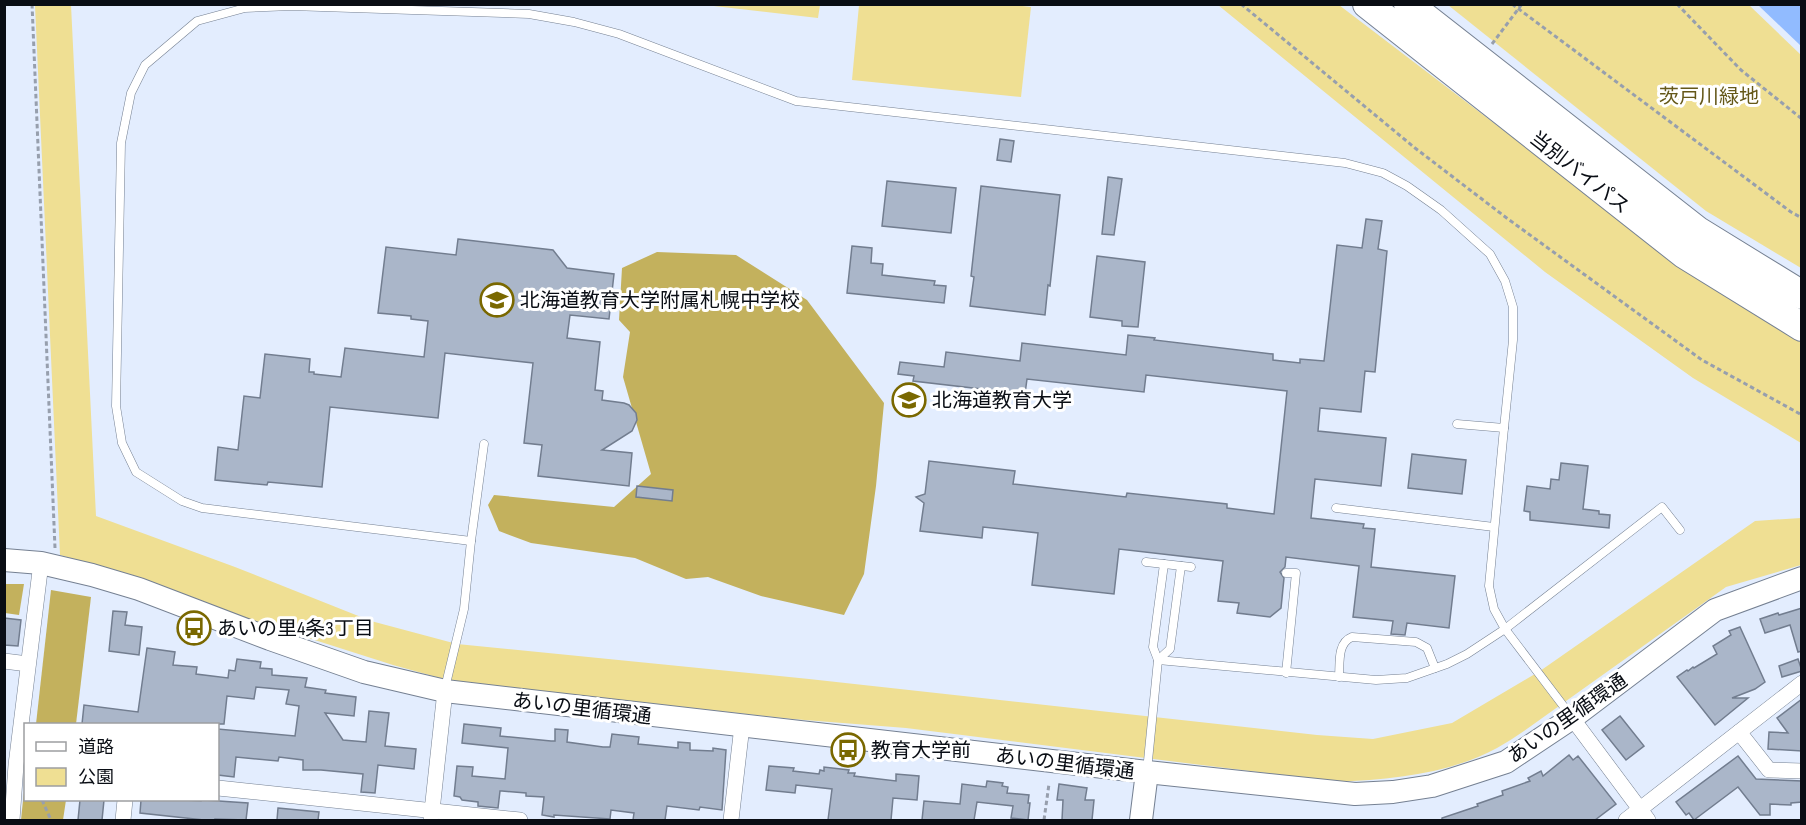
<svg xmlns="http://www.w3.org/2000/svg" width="1806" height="825" font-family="'Sofia Sans Condensed','Noto Sans JP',sans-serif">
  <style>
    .green { fill: #efdf93 }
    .forest { fill: #c3b15d }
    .water { fill: #91bbff }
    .building { fill: #aab6c9; stroke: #727d8f; stroke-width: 1.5 }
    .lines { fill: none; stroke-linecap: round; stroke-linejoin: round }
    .lane-casing { stroke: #758092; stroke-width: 9 }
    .street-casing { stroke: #758092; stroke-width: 16 }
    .secondary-casing { stroke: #758092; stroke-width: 24 }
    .highway-casing { stroke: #758092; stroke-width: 30 }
    .path { stroke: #979fad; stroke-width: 3; stroke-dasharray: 4.5 3; stroke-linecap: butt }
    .lane { stroke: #fff; stroke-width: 8 }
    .street { stroke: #fff; stroke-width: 15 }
    .secondary { stroke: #fff; stroke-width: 22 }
    .highway { stroke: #fff; stroke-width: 28 }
    .labels { text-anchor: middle; stroke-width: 6; stroke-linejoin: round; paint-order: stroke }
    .park-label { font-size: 20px; fill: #655819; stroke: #fff }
    .street-label { font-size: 20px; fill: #090d14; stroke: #fff }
    .poi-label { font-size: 20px; fill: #090d14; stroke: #fff; text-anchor: start }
  </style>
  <rect width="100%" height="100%" fill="#e3edfe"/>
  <g class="green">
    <path d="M1007,4l24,3 -10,90 -169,-17 7,-75z"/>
    <path d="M35,5h36l25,511 139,51 136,54 86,23 352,35 508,56 56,4 79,-16 88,-52 215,-150 46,-3v47l-75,22 -202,144c-9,6 -18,12 -27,17 -51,27 -105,31 -160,34l-431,-54 -114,-9 -341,-38 -58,-16 -138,-44 -122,-45 -73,-21z"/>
    <path d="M705,5l115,-1v1l-2,13z"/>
    <path d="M1218,5h121l362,276 100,56v106l-108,-65 -148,-106z"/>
    <path d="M1448,5h301l52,50v213l-95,-57z"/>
  </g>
  <g class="forest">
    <path d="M657,252l79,3 71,45 77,103 -8,83 -12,88 -20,41 -83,-19 -53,-19 -22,2 -51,-21 -104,-15 -32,-12 -11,-26 6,-10 120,12 37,-33 -28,-97 7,-45 -11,-12 3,-52z"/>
    <path d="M5,584h19l-5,31 -14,-2z"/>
    <path d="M51,590l40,7 -15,127h-40z"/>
    <path d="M25,781l1,19h40l-3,20h-42z"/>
  </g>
  <path class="water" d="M1758,5h43v41z"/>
  <g class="building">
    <path d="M1000,139l14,2 -3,21 -14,-2z"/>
    <path d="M1108,177l14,2 -8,56 -12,-1z"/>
    <path d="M887,181l69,7 -5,45 -69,-7z"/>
    <path d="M981,186l79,9 -10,91 -2,-1 -3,30 -75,-9 4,-29 -3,-1z"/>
    <path d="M1366,219l16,2 -4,28 9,2 -12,121 -10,-1 -4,41 -41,-4 -2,23 68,7 -5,48 -66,-7 -4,39 53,6 -1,4 12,1 -4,38 84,9 -6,52 -42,-5 -2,12 -14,-1 2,-13 -40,-4 6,-51 -73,-9 -1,10 -5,5 4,6 -3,30 -11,9 -33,-4 2,-10 -21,-2 5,-40 -104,-12 -5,45 -82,-9 6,-52 -55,-6 -1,11 -62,-7 4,-28 -8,-6 9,-3 4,-33 86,10 -2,13 113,13 1,-4 100,11v4l47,6 13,-123 -141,-16 -2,17 -117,-13 -2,15 -112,-13 1,-5 -16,-2 2,-12 44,5 2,-15 74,9 2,-18 104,12 2,-20 27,3 -1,2 119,14v6l27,3v-4l24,2 13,-116 25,3z"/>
    <path d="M458,239l95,11 14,18 47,6 -5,45 -39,-4 -3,23 33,4 -5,48 8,1 -1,9 22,3 5,2 7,8 1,7 -5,11 -30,19 30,3 -3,33 -91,-10 4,-31 -18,-2 9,-80 -88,-10 -7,65 -108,-11 -8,80 -54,-5 -1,3 -52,-5 3,-33 20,3 6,-54 16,2 5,-44 45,5 -1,13h5v2l27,3 4,-29 79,9 4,-36 -17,-2v-3l-33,-3 8,-66 70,8z"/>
    <path d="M852,246l20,2 -1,15 12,1 -1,11 53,6 -1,4 12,1 -2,17 -97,-10z"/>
    <path d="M1097,256l48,6 -7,65 -16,-1v-5l-32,-4z"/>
    <path d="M1412,454l54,6 -4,34 -54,-6z"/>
    <path d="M1561,463l27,3 -5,43 16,2v3l11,1 -1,13 -79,-8v-8l-6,-1 3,-25 23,3 1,-10 8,1z"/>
    <path d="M637,486l36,4 -1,11 -36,-4z"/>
    <path d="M1802,608v43l-4,1 -8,-27 -25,8 -5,-14 18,-6 1,2z"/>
    <path d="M113,611l14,1 -2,13 17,2 -3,28 -30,-4z"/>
    <path d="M4,618l17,2 -3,26 -14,-1z"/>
    <path d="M1740,627l25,55 -10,7 -23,9h16l-33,27 -38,-48 10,-7 1,1 5,-4 1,1 23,-14 -4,-8 18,-11 -2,-4z"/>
    <path d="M147,648l28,4 -2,13 24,2 -1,7 32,4 1,-8 6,1 2,-12 24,3 -1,6 12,1v6l35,3 -2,9 21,3 -1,3 31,4 -2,19 -29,-3 18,27 23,2 3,-31 20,2 -4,33 31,3 -2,20 -36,-4 -3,28 -14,-1 2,-18 -42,-4h-18v-10l-24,-3 -1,4 -42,-4 -2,20 -16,-2v-46l77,7 4,-30 -13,-2 3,-14 -33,-3 -2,12 -27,-3 -3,28h-142l2,-19 54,7z"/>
    <path d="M1798,659l4,12 -20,6 -3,-11z"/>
    <path d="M1802,699v52l-34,-2 1,-17 19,1 -11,-15z"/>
    <path d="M1620,716l24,30 -18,14 -24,-30z"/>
    <path d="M464,724l37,4 -1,8 51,5h4v-12l13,1 -1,12 36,5h7l2,-13 27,3 -1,7 40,4v-6l12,1v7l23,1v-3l13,2 -4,60 -22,-3 -1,3 -32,-4 -2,14h-32l1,-7 -23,-3 -1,9 -56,-4v2l-12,-2 2,-18 -18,-1v-3l-24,-2h-2l-2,17 -20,-2v-4l-16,-2 -2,-3 -6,-1 3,-30 16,1 -1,9 33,3 3,-31 -46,-5z"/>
    <path d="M1569,755l4,5 5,-4 38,48 -21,16h-153v-2l36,-12 -1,-2 26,-9 -1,-4 28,-10 -2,-3 13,-7 2,5z"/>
    <path d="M1738,756l18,23 46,2v21l-11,1v2l-21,-1v11h-10l-22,-28 -44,33 -5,-7 -3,2 -10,-13z"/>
    <path d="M769,766l25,2 -1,3 26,3 1,-4 4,1v-4l25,3 -1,3h7l-1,3 42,5v-7l23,2 -2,24 -24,-2 -2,22h-63l4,-31 -36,-4 -1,8 -29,-3z"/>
    <path d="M987,781l16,2 -1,3 6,1 -1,6 22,2 -1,8h2l-2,17 -17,-2 2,-12 -36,-4 -3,18h-52l2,-19 36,3 2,-20 24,3z"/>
    <path d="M1059,784l28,4 -2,12h9l-2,20h-30l1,-20h-6z"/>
    <path d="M80,800h24l-2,20h-24z"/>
    <path d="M141,800h43l17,1v-1h3l44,3 -2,17 -31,-1v1h-11l-64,-7z"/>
    <path d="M278,808l41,4 -1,8h-41z"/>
  </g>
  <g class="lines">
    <g class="lane-casing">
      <g id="lane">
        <path d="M1457,424l47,4 -15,158 5,23 11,20 66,87"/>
        <path d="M1336,508l158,19"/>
        <path d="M471,541l-269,-33 -20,-7 -46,-29 -14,-29 -6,-37 5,-263 10,-50 14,-28 52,-44 48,-13 46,-2 238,8 45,8 45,12 177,67 549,62 38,10 24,13 34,24 49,44 15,27 8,26v33l-9,88"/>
        <path d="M1146,562l45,5"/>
        <path d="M1286,573h10l-10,100"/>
        <path d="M1158,660l218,20 31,-2 40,-14 20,-10 38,-25 157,-122 18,23"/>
        <path d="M1158,660l12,-11 11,-83"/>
        <path d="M1339,677c1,-14 -2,-34 13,-40l64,5 11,6 8,20"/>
        <path d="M445,688l19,-79 7,-68 13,-97"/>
        <path d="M1147,771l11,-111 -5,-13 11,-83"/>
      </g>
    </g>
    <g class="street-casing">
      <g id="street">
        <path d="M4,661l24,3"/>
        <path d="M1572,718l76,102"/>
        <path d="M1739,732l30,38 33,1"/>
        <path d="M218,788l302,32"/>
        <path d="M12,820l4,-55 25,-202"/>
        <path d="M123,820l2,-20"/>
        <path d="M431,820l14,-129"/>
        <path d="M731,820l11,-94"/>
        <path d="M1626,820l176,-137"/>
      </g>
    </g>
    <g class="secondary-casing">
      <g id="secondary">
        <path d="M4,560l37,3 51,12 47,14 131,50 94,33 81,19 702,81 208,22 38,-2 39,-6 74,-24 66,-44 143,-108 87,-32"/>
        <path d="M1141,820l6,-48"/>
      </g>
    </g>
    <g class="highway-casing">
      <g id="highway">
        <path d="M1367,4l317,250 118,73"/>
        <path d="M1408,4l290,227 104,64"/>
      </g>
    </g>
    <g class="path">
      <path d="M32,4l23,544"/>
      <path d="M1241,4l174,144 93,71 194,141 100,55"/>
      <path d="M1512,4l279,208 11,6"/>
      <path d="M1677,4l64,66 61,49"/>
      <path d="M1492,44l30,-40"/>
      <path d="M42,800l9,20"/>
      <path d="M1044,820l5,-36"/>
    </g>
    <use href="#lane" class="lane"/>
    <use href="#street" class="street"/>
    <use href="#secondary" class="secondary"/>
    <use href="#highway" class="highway"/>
  </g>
  <defs>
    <g id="school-ring" transform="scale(1.725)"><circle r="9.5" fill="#fff" stroke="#7a6800" stroke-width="1.5"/><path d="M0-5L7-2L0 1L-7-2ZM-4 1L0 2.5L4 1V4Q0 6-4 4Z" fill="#7a6800"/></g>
    <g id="university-ring" transform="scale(1.725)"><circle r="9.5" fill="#fff" stroke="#7a6800" stroke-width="1.5"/><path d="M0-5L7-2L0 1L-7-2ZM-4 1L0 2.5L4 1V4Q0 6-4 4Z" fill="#7a6800"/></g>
    <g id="bus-ring" transform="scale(1.725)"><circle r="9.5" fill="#fff" stroke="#7a6800" stroke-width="1.5"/><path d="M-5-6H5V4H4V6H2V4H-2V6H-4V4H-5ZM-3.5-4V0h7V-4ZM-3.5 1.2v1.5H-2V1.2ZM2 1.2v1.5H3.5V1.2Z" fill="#7a6800"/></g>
  </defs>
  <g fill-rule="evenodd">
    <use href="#school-ring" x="497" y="300"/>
    <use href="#university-ring" x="909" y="400"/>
    <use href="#bus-ring" x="194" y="628"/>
    <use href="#bus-ring" x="848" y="750"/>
  </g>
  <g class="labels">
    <g class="park-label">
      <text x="1709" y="103">茨戸川緑地</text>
    </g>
    <g class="street-label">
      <text transform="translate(1580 172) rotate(38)" y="7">当別バイパス</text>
      <text transform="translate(582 708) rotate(7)" y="7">あいの里循環通</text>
      <text transform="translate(1567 718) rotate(-35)" y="7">あいの里循環通</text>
      <text transform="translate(1065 763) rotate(7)" y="7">あいの里循環通</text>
    </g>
    <g class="poi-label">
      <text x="520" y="307">北海道教育大学附属札幌中学校</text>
      <text x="932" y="407">北海道教育大学</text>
      <text x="217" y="635">あいの里4条3丁目</text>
      <text x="871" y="757">教育大学前</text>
    </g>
  </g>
  <rect width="1806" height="825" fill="none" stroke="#090d14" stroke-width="12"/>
  <rect x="24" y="723" width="195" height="78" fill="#ffffff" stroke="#9d9ea1" stroke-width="1.5"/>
  <rect x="36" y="742" width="30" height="9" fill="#ffffff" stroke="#9d9ea1" stroke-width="1.5"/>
  <text x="78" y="753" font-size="18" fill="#090d14">道路</text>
  <rect x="36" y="768" width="30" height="18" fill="#efdf93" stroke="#9d9ea1" stroke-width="1.5"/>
  <text x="78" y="783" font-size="18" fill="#090d14">公園</text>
</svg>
